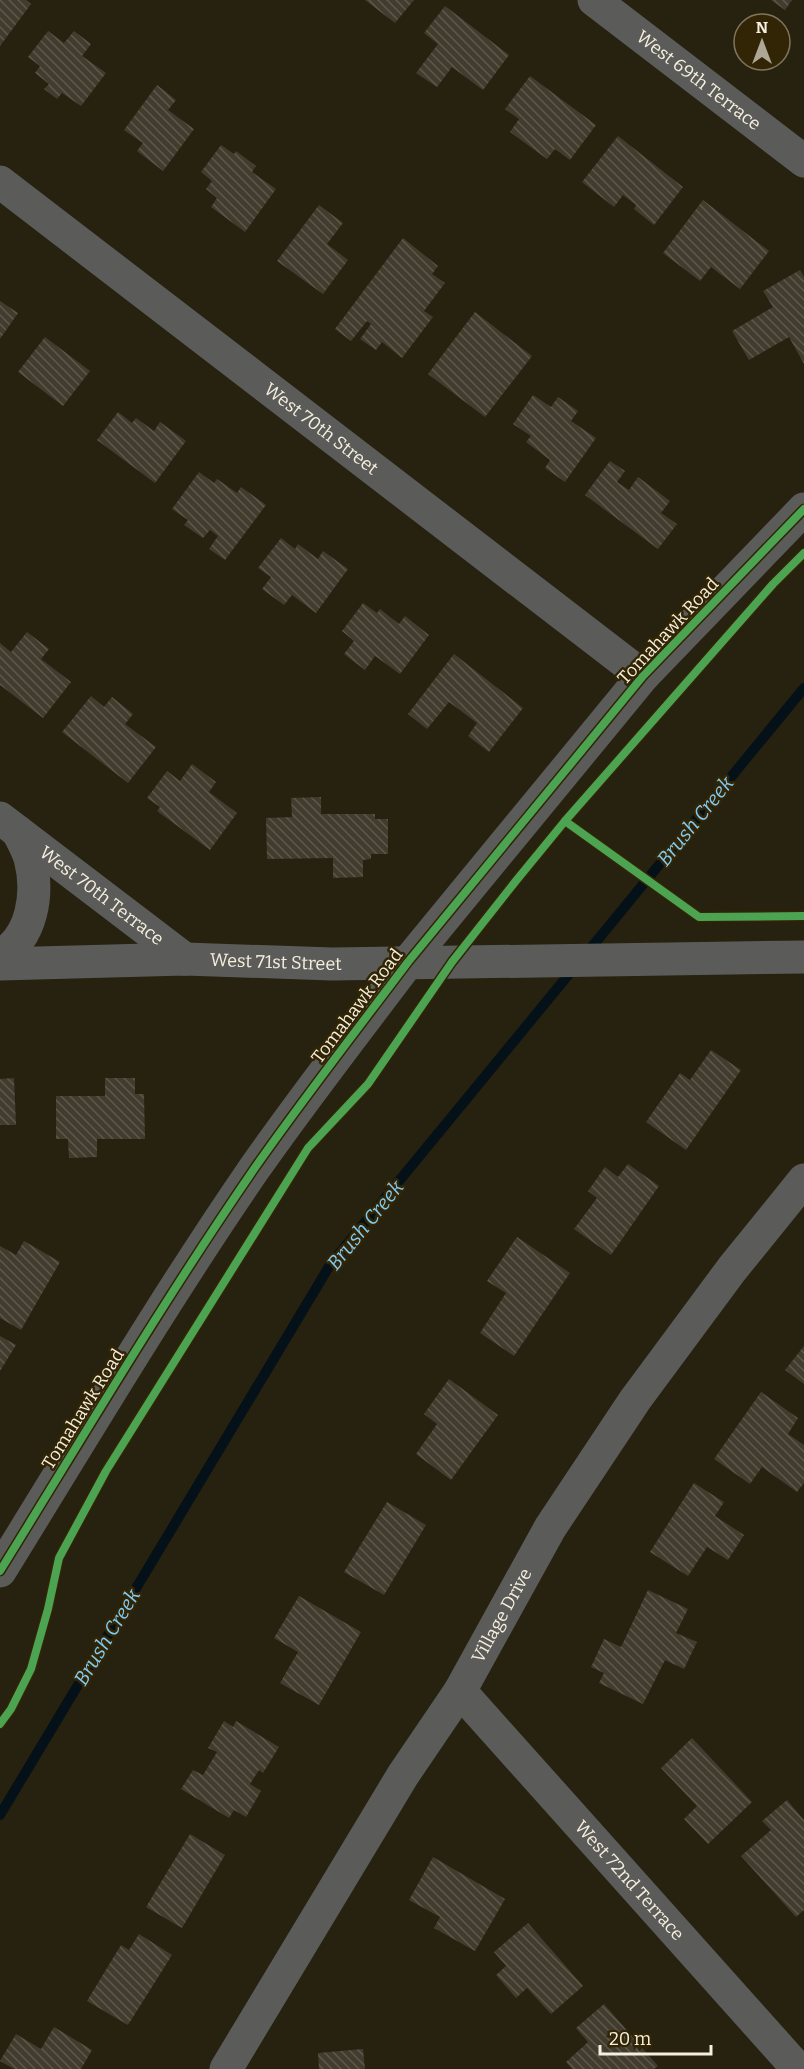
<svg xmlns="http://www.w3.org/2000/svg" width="804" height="2069" font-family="Bitter,serif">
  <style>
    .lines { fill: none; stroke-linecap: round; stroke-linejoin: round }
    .stream { stroke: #041118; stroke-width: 10 }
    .building { fill: url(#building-back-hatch) }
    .minor { stroke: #5b5c5a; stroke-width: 33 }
    .cycleway-casing { stroke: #312505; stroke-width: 11 }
    .cycleway { stroke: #4ca352; stroke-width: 8 }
    .labels { text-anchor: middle; stroke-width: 5; stroke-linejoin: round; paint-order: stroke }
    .street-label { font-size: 18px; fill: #f6efdd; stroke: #312505 }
    .water-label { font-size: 20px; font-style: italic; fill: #80cbf3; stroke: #312505 }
  </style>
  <defs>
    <pattern id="building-back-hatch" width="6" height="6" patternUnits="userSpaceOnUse" patternTransform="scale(1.5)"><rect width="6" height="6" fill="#413c2e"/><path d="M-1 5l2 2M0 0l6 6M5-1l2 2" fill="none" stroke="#5d584c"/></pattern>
  </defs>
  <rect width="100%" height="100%" fill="#27210f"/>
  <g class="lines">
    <g class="stream">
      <path d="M586,954l218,-266"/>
      <path d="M0,1815l330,-550 244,-297"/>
    </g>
  </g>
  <g class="building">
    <path d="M0,0h26l5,4 -31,42z"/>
    <path d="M365,0h49l-19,23z"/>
    <path d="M771,0h21l-7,10z"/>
    <path d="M445,6l64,49 -26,35 -31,-23 -15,20 -21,-14 22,-29 -14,-11z"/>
    <path d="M48,31l16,12 10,-12 17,13 -9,12 24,17 -25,33 -19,-13 -5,6 -13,-10 5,-5 -14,-11 5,-7 -12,-9z"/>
    <path d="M530,76l66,49 -26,35 -15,-11 -8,10 -37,-27 9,-13 -14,-10z"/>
    <path d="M157,85l19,15 -8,10 26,19 -31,42 -26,-20 6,-8 -19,-13z"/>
    <path d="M618,136l65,51 -29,38 -20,-16 2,-4 -13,-10 -9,12 -32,-25z"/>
    <path d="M221,145l13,9 2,-3 20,15 -4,6 24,17 -31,43 -34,-25 6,-9 -11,-9 6,-8 -11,-9z"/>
    <path d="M703,200l66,51 -29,38 -29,-22 -11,14 -37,-28z"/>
    <path d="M319,205l24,18 -16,21 21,16 -25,34 -46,-33z"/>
    <path d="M403,238l35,28 -6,8 13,9 -21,28 9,6 -31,41 -20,-16 -6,8 -16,-11 11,-15 -4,-3 -16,20 -16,-12z"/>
    <path d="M800,270l4,7v87l-15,-27 -40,23 -17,-29 41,-24 -10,-16z"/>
    <path d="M0,301l18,12 -18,26z"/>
    <path d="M475,312l57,44 -47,61 -57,-43z"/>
    <path d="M45,337l45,34 -27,35 -45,-34z"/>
    <path d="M533,395l18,12 7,-10 20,14 -7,10 25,17 -31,44 -20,-14 5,-8 -24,-18 5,-6 -18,-12z"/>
    <path d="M118,412l14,11 4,-5 18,13 6,-9 26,19 -31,42 -58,-43z"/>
    <path d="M610,461l15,10 -8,11 12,8 9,-13 32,24 -9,12 16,11 -19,25 -73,-54z"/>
    <path d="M199,472l15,11 3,-4 20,14 4,-6 25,18 -41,55 -16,-11 9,-13 -8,-6 -7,8 -19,-13 4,-5 -16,-11z"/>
    <path d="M281,538l14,11 3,-5 20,15 5,-8 25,18 -32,44 -24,-18 -8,10 -22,-16 9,-12 -13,-9z"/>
    <path d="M363,603l14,10 3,-4 19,15 6,-8 24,19 -29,39 -25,-18 -10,14 -21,-16 10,-13 -12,-10z"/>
    <path d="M27,632l22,17 -8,10 30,23 -28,36 -43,-33v-42l11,9z"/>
    <path d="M454,654l69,54 -34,44 -21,-16 9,-13 -28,-21 -22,27 -19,-15z"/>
    <path d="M91,696l13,11 8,-10 21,17 -8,10 31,23 -28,36 -66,-51z"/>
    <path d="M192,764l24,18 -7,10 28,21 -27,37 -53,-39 3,-4 -13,-9 20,-27 13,10z"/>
    <path d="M321,797v17h54v5h13v35h-17v5l-8,1v17l-30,1v-20l-66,1 -1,-41 26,-1 -1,-19z"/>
    <path d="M711,1050l30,20 -55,80 -40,-28 34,-49 10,7z"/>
    <path d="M14,1078l2,47h-16v-46z"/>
    <path d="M105,1078h30v16h9l1,45h-48v18l-28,1 -1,-19h-12v-43h49z"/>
    <path d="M628,1164l31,22 -48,69 -37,-26 23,-31 -9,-7 17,-24 13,10z"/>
    <path d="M517,1237l53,36 -56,83 -34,-23 26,-40 -19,-12z"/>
    <path d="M24,1241l36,21 -39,68 -21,-12v-72l16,9z"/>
    <path d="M0,1336l16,9 -16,26z"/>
    <path d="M804,1346v38l-19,-14z"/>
    <path d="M449,1379l49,36 -47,65 -35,-26 21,-30 -13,-10z"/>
    <path d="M761,1392l37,26 -10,16 16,11v38l-7,9 -35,-25 -12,17 -36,-25z"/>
    <path d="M694,1483l30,19 -9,14 29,19 -16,25 -21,-13 -19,29 -38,-24z"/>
    <path d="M387,1502l39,23 -42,70 -40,-23z"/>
    <path d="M648,1590l40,19 -12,24 21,9 -13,27 -19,-9 -22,44 -44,-21 5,-10 -13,-6 13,-28 17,8z"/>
    <path d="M299,1596l62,36 -42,73 -39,-22 18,-31 -24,-14z"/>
    <path d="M224,1721l9,6 3,-6 43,26 -16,26 -4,-3 -9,14 11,7 -15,26 -12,-7 -5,8 -48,-29 12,-19 10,5 14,-23 -9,-4z"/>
    <path d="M692,1738l60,64 -44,42 -24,-25 13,-13 -36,-38z"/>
    <path d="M787,1800l17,20v90l-8,7 -55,-61 30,-26 -9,-9z"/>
    <path d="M190,1834l35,21 -43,73 -36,-21z"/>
    <path d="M433,1857l72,42 -30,52 -41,-23 6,-11 -31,-17z"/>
    <path d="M528,1923l55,63 -32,28 -24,-26 -11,10 -20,-23 10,-9 -12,-14z"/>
    <path d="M139,1934l33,21 -44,70 -41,-24 34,-56 8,5z"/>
    <path d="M604,2004l54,62 -4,3h-82l-6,-7 22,-20 -12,-14z"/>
    <path d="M54,2027l38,23 -11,19h-67l-14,-8 16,-27 25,15z"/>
    <path d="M363,2049l2,20h-46l-1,-16z"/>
  </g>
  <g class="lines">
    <g class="minor">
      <path id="s1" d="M594,0l210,161"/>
      <path id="s2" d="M0,182l643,494"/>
      <path id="s3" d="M0,818l185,141"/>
      <path d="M0,956c33,-19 39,-63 30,-98 -3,-9 -8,-18 -12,-26"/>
      <path id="s4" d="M0,964l185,-5 147,5 472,-7"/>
      <path d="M0,1571c83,-134 164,-271 254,-402 49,-70 102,-138 154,-207l235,-286 161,-167"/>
      <path id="s5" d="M460,1691l338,378"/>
      <path id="s6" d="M226,2069l177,-294 57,-84 90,-163 85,-128 97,-131 72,-89"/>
    </g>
    <g class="cycleway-casing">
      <g id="cycleway">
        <path d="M565,821l134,96 105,-1"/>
        <path d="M0,1571c83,-134 164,-271 254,-402 49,-70 102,-138 154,-207l235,-286 161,-167"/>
        <path d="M0,1724l11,-15 20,-40 17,-60 11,-51 47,-87 202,-323 60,-64 84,-122 63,-80 50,-61 208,-237 31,-31"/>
      </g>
    </g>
    <use href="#cycleway" class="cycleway"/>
  </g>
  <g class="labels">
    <g class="street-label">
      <text dy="6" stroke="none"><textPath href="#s1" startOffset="132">West 69th Terrace</textPath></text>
      <text dy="6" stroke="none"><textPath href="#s2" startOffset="405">West 70th Street</textPath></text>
      <text transform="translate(668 631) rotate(-47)" y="6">Tomahawk Road</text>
      <text dy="6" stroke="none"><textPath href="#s3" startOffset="128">West 70th Terrace</textPath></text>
      <text dy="6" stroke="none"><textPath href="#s4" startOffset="276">West 71st Street</textPath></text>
      <text transform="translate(357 1006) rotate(-53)" y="6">Tomahawk Road</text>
      <text transform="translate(83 1409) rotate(-58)" y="6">Tomahawk Road</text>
      <text dy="6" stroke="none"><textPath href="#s6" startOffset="531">Village Drive</textPath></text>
      <text dy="6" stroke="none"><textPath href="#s5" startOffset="254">West 72nd Terrace</textPath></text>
    </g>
    <g class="water-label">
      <text transform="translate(695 821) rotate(-51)" y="7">Brush Creek</text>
      <text transform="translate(365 1225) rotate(-51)" y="7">Brush Creek</text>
      <text transform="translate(107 1637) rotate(-59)" y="7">Brush Creek</text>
    </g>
  </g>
  <g transform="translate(762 42)"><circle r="28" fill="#312505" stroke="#80765b" stroke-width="1.5"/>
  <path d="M0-4.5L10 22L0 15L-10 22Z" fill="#aea795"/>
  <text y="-9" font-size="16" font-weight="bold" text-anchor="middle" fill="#f6efdd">N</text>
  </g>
  <path d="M600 2045v9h111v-9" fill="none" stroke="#f6efdd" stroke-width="3"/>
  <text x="609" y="2045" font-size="18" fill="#f6efdd" stroke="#312505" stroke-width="4.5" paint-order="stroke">20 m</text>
</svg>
